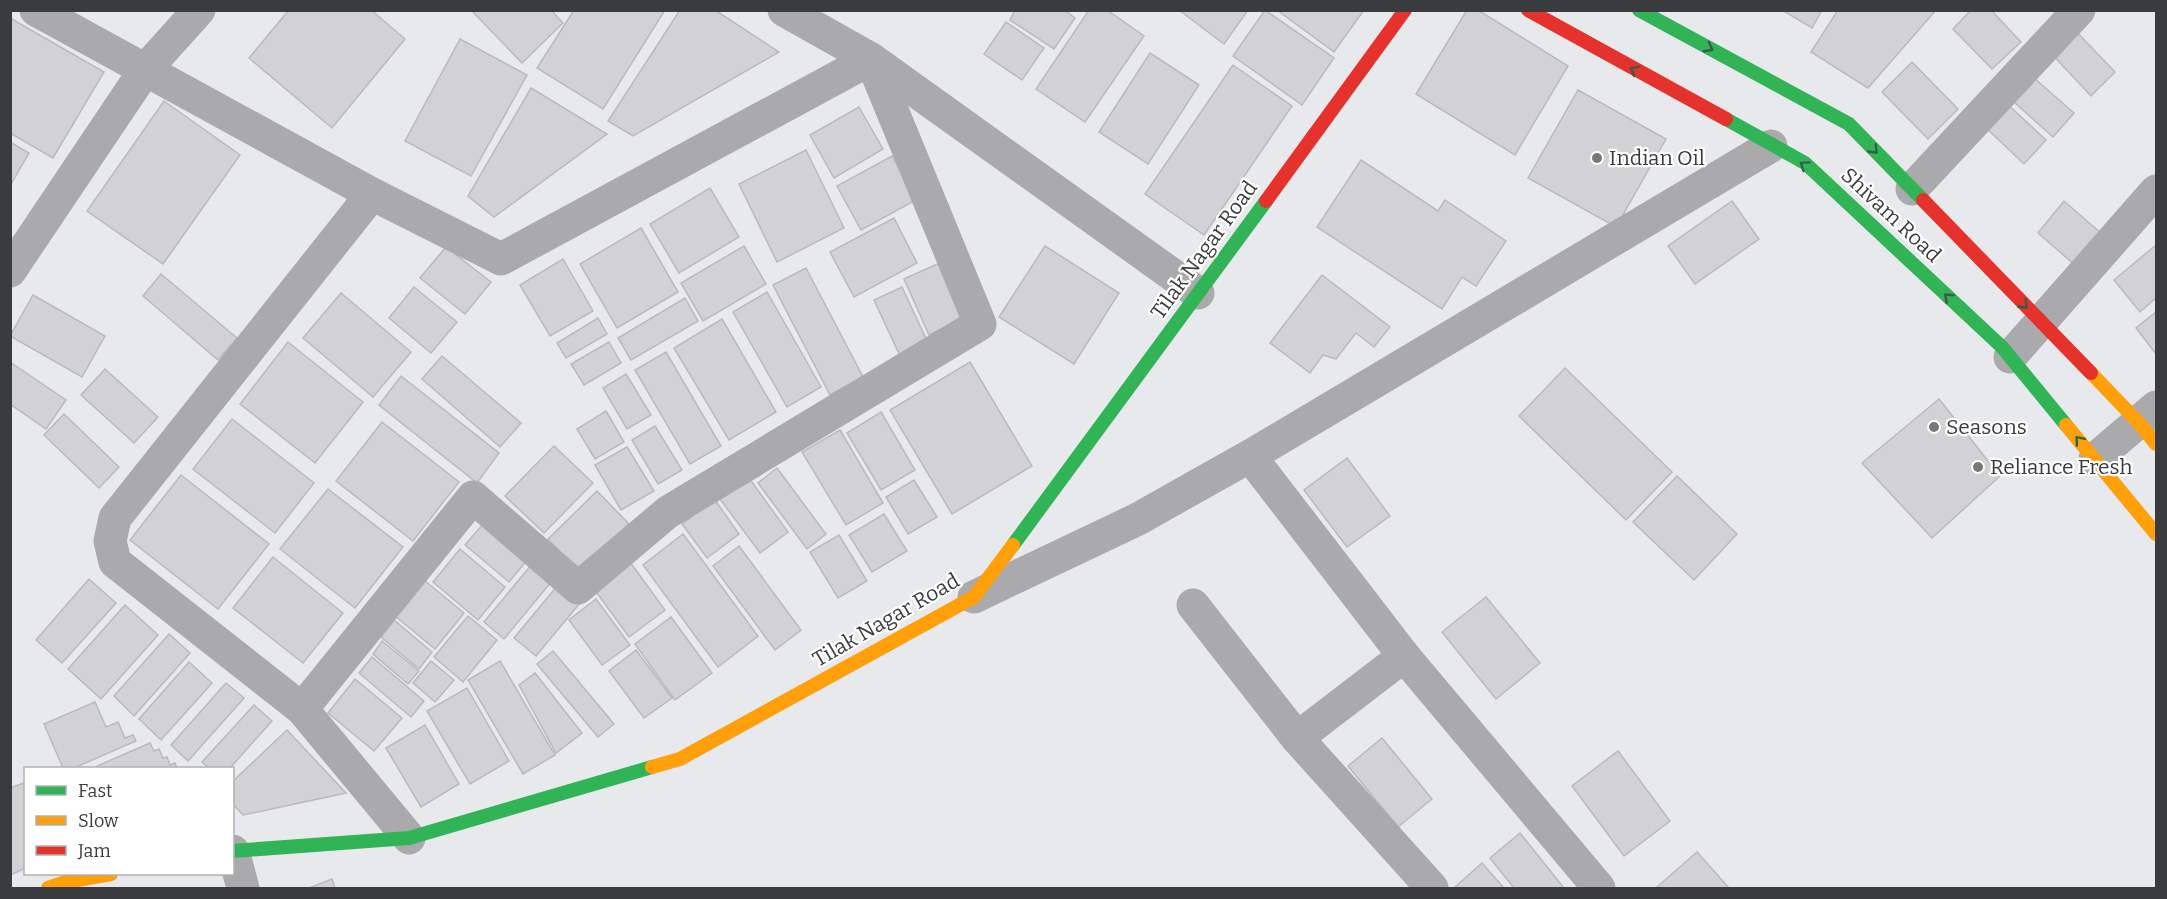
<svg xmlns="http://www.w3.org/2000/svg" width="2167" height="899" font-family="Bitter,serif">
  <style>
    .building { fill: #d2d1d3; stroke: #bababb; stroke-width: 1.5 }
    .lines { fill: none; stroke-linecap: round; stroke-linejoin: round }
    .street { stroke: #aaaaac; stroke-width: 33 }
    .fast { stroke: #30b455; stroke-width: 14 }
    .slow { stroke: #ff9f0a; stroke-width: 14 }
    .jam { stroke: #e5322d; stroke-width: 14 }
    .oneway { stroke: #365f45 }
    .poi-dot { fill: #76787b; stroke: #fff; stroke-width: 2 }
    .labels { text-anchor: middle; stroke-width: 4.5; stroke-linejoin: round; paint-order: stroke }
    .poi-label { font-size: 21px; fill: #393b3e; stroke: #fff; text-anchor: start }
    .street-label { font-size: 21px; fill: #393b3e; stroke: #fff }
  </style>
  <rect width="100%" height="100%" fill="#e7e9ed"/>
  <g class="building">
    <path d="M289,10h82l34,29 -73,89 -83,-70z"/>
    <path d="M471,10h80l12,13 -41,40z"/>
    <path d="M574,10h91l-62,99 -66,-41z"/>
    <path d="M680,10h35l64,42 -146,84 -25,-15z"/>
    <path d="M1015,10h49l11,8 -21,31 -44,-29z"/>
    <path d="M1089,10h18l37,26 -59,86 -49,-33z"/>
    <path d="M1179,10h69l-24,34z"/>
    <path d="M1265,10l69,48 -32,47 -69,-49z"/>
    <path d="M1277,10h87l-30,42z"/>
    <path d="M1467,10h11l90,56 -53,89 -99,-61z"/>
    <path d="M1782,10h40l-10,18z"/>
    <path d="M1838,10h98l-68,78 -57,-36z"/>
    <path d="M1971,10h20l30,32 -29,27 -39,-40z"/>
    <path d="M10,18l94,54 -51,86 -43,-25z"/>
    <path d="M1006,22l38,26 -22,32 -38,-26z"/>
    <path d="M2072,27l43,45 -24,24 -43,-46z"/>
    <path d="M460,39l67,36 -56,101 -66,-35z"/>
    <path d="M1150,53l49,32 -51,79 -49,-32z"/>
    <path d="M1912,62l46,47 -30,30 -46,-47z"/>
    <path d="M1233,65l59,41 -88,129 -59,-41z"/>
    <path d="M2026,71l48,42 -21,24 -48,-43z"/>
    <path d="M531,88l76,46 -113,83 -26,-21z"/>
    <path d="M1578,90l88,49 -50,88 -88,-49z"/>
    <path d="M164,101l76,54 -77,109 -76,-53z"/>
    <path d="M2004,101l42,39 -22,24 -42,-40z"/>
    <path d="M859,107l24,42 -49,29 -24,-43z"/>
    <path d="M10,142l19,11 -19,33z"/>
    <path d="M806,150l38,78 -67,34 -38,-78z"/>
    <path d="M892,156l24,44 -55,30 -24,-44z"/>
    <path d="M1361,160l77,51 7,-11 61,41 -30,45 -14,-9 -20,32 -125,-82z"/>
    <path d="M710,188l29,49 -60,36 -29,-49z"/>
    <path d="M1732,201l27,38 -64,45 -27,-38z"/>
    <path d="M2064,201l38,33 -27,31 -37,-32z"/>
    <path d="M894,218l23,45 -63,34 -24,-45z"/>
    <path d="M641,228l37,64 -61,36 -37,-64z"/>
    <path d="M2156,245v53l-16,14 -26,-32z"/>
    <path d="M744,246l22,38 -63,37 -22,-38z"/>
    <path d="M1045,246l74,47 -45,71 -75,-47z"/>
    <path d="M446,247l45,35 -26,32 -45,-36z"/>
    <path d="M563,259l30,52 -43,25 -30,-51z"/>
    <path d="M944,261l24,56 -39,18 -25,-56z"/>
    <path d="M806,268l57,109 -33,18 -57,-110z"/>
    <path d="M161,274l76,64 -19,22 -75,-64z"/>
    <path d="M1322,275l68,52 -16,20 -18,-14 -20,26 -13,-4 -13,18 -40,-30z"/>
    <path d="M414,287l43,35 -26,31 -42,-35z"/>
    <path d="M902,287l27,58 -28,13 -27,-58z"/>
    <path d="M767,292l54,95 -34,20 -54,-95z"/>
    <path d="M341,293l70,59 -38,45 -70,-59z"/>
    <path d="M33,295l72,41 -23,41 -72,-41z"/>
    <path d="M685,298l13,23 -67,39 -13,-22z"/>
    <path d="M2156,312v42l-20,-26z"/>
    <path d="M598,318l9,16 -41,24 -9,-15z"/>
    <path d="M722,319l54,93 -47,28 -55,-92z"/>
    <path d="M288,342l75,60 -48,61 -75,-59z"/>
    <path d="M609,342l12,21 -37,22 -13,-21z"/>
    <path d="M666,352l55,94 -31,18 -55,-94z"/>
    <path d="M442,356l79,67 -21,24 -78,-68z"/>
    <path d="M10,362l56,38 -20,29 -36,-25z"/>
    <path d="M970,362l62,104 -80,48 -62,-104z"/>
    <path d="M1565,368l107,104 -46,48 -107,-104z"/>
    <path d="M105,369l53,48 -24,26 -53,-48z"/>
    <path d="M626,374l25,41 -24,14 -24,-41z"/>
    <path d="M401,376l98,77 -22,30 -98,-78z"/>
    <path d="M1939,399l61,77 -68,62 -70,-75z"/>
    <path d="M606,411l18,31 -29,17 -18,-30z"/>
    <path d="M881,412l34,58 -34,20 -34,-57z"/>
    <path d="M64,414l55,53 -20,21 -55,-53z"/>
    <path d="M232,419l82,64 -39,50 -82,-64z"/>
    <path d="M382,422l77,60 -46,59 -77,-60z"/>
    <path d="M655,426l27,44 -24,14 -26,-44z"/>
    <path d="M840,430l43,73 -37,22 -44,-73z"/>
    <path d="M554,446l39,37 -49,50 -39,-37z"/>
    <path d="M627,447l27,44 -33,19 -26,-45z"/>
    <path d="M1347,458l43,58 -43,31 -43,-57z"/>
    <path d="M777,468l49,66 -19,15 -49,-66z"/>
    <path d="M181,475l88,69 -51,65 -88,-69z"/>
    <path d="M1677,476l60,58 -43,46 -61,-58z"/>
    <path d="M749,478l39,54 -28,21 -40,-54z"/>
    <path d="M914,480l23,37 -29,17 -22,-37z"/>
    <path d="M328,489l75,58 -48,61 -75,-59z"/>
    <path d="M597,491l32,33 -50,48 -31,-33z"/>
    <path d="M715,500l24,34 -32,24 -25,-34z"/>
    <path d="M884,514l23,37 -35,21 -23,-37z"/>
    <path d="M484,523l44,36 -19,23 -44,-37z"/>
    <path d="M683,534l75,102 -40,31 -75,-102z"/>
    <path d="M839,535l28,46 -29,17 -28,-46z"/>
    <path d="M739,546l62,84 -26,20 -62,-84z"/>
    <path d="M460,549l45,38 -27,33 -45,-38z"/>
    <path d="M273,557l70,56 -40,50 -70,-55z"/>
    <path d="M630,562l35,48 -36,27 -35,-48z"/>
    <path d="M532,564l20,17 -48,58 -20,-17z"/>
    <path d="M89,579l27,24 -54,60 -26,-23z"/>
    <path d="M424,580l40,33 -29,36 -40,-33z"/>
    <path d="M558,585l22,18 -44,53 -22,-18z"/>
    <path d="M1486,597l54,66 -44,36 -54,-67z"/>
    <path d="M596,599l34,46 -28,20 -33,-45z"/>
    <path d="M125,605l33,30 -57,64 -33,-30z"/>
    <path d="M468,616l29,24 -34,42 -29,-25z"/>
    <path d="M671,617l41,56 -37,27 -40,-56z"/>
    <path d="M394,620l38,32 -13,17 -38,-32z"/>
    <path d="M169,634l21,19 -56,63 -20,-20z"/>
    <path d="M382,641l37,30 -11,13 -35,-30z"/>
    <path d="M636,650l36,48 -28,20 -35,-47z"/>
    <path d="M553,651l61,73 -16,13 -61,-73z"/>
    <path d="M372,657l52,44 -13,16 -52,-44z"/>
    <path d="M431,661l23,19 -19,22 -22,-19z"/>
    <path d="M500,661l55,94 -32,19 -55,-94z"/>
    <path d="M189,662l23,21 -51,57 -22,-21z"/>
    <path d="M535,673l47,60 -26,20 -37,-68z"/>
    <path d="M355,679l47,39 -28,33 -46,-38z"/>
    <path d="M226,683l18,15 -56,63 -17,-16z"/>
    <path d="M467,688l42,73 -39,23 -43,-73z"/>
    <path d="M95,702l11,25 12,-5 7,16 8,-3 3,6 -62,27h-11l-19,-44z"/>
    <path d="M254,705l18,16 -42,47h-21l-7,-6z"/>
    <path d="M425,725l34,59 -38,23 -35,-59z"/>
    <path d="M287,730l59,63 -103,22 -11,-12v-21z"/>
    <path d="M1382,738l50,61 -34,28 -50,-61z"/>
    <path d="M150,743l4,8 5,-2 4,9 4,-1 3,8 5,-2 2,5h-79l-1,-2z"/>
    <path d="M1618,751l52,70 -46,35 -52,-70z"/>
    <path d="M26,782v86l-16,7v-87z"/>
    <path d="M1520,833l44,55h-50l-24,-30z"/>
    <path d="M1697,852l32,36h-73z"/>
    <path d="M1482,863l22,25h-50z"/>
    <path d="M332,879l3,9h-26z"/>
  </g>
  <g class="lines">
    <g class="street">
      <path d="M36,10l336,184 129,65 370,-200 109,265 -312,188 -90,76 -105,-91 -171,212"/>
      <path d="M784,10l87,49 327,234"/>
      <path d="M1912,189l167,-179"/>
      <path d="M372,194l-257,324 -5,23 5,21 187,147 107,129"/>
      <path d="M10,271l135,-201 54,-60"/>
      <path d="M2010,357l146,-166"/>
      <path d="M1250,456l154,200 195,232"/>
      <path d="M2095,459l61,-52"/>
      <path d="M974,597l164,-78 112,-63 521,-310"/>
      <path d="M1193,605l104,133 135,150"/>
      <path d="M1297,738l107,-82"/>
      <path d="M233,851l10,37"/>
    </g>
    <g class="fast">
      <path d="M1639,10l210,114 74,76"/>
      <path d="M1726,119l79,44 197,184 64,78"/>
      <path d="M1013,545l253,-344"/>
      <path d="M232,851l177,-13 243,-71"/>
    </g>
    <g class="slow">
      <path d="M2091,373l48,50 17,21"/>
      <path d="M2066,425l90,109"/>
      <path d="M652,767l28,-8 294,-162 39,-52"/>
      <path d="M48,888l18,-6 45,-8"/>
    </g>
    <g class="jam">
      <path d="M1528,10l198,109"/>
      <path d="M1923,200l168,173"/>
      <path d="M1266,201l139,-191"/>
    </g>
  </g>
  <defs><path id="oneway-chevron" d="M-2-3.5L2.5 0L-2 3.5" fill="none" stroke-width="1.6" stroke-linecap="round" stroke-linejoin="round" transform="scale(1.5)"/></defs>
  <g class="oneway">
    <use href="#oneway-chevron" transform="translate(1709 48) rotate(28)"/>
    <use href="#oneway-chevron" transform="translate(1634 70) rotate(-151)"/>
    <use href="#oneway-chevron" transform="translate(1874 150) rotate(46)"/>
    <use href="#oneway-chevron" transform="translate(1804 165) rotate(-145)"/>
    <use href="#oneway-chevron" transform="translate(1948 297) rotate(-137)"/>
    <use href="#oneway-chevron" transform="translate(2024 305) rotate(46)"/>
    <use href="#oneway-chevron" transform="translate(2079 440) rotate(-130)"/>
  </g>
  <g class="poi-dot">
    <circle cx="1597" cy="158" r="6"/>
    <circle cx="1934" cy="427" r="6"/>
    <circle cx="1978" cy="467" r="6"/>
  </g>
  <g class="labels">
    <g class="poi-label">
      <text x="1609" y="165">Indian Oil</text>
      <text x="1946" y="434">Seasons</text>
      <text x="1990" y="474">Reliance Fresh</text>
    </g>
    <g class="street-label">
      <text transform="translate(1891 215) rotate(43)" y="7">Shivam Road</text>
      <text transform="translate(1204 250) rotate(-54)" y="7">Tilak Nagar Road</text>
      <text transform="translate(886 620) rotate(-30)" y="7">Tilak Nagar Road</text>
    </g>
  </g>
  <rect width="2167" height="899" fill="none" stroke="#393b3e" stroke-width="24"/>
  <rect x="24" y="767" width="210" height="108" fill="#ffffff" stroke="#b0b1b2" stroke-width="1.5"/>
  <rect x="36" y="786" width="30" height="9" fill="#30b455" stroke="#b0b1b2" stroke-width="1.5"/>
  <text x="78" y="797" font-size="18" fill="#393b3e">Fast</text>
  <rect x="36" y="816" width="30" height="9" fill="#ff9f0a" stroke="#b0b1b2" stroke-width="1.5"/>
  <text x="78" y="827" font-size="18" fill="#393b3e">Slow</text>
  <rect x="36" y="846" width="30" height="9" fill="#e5322d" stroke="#b0b1b2" stroke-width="1.5"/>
  <text x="78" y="857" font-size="18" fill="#393b3e">Jam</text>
</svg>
